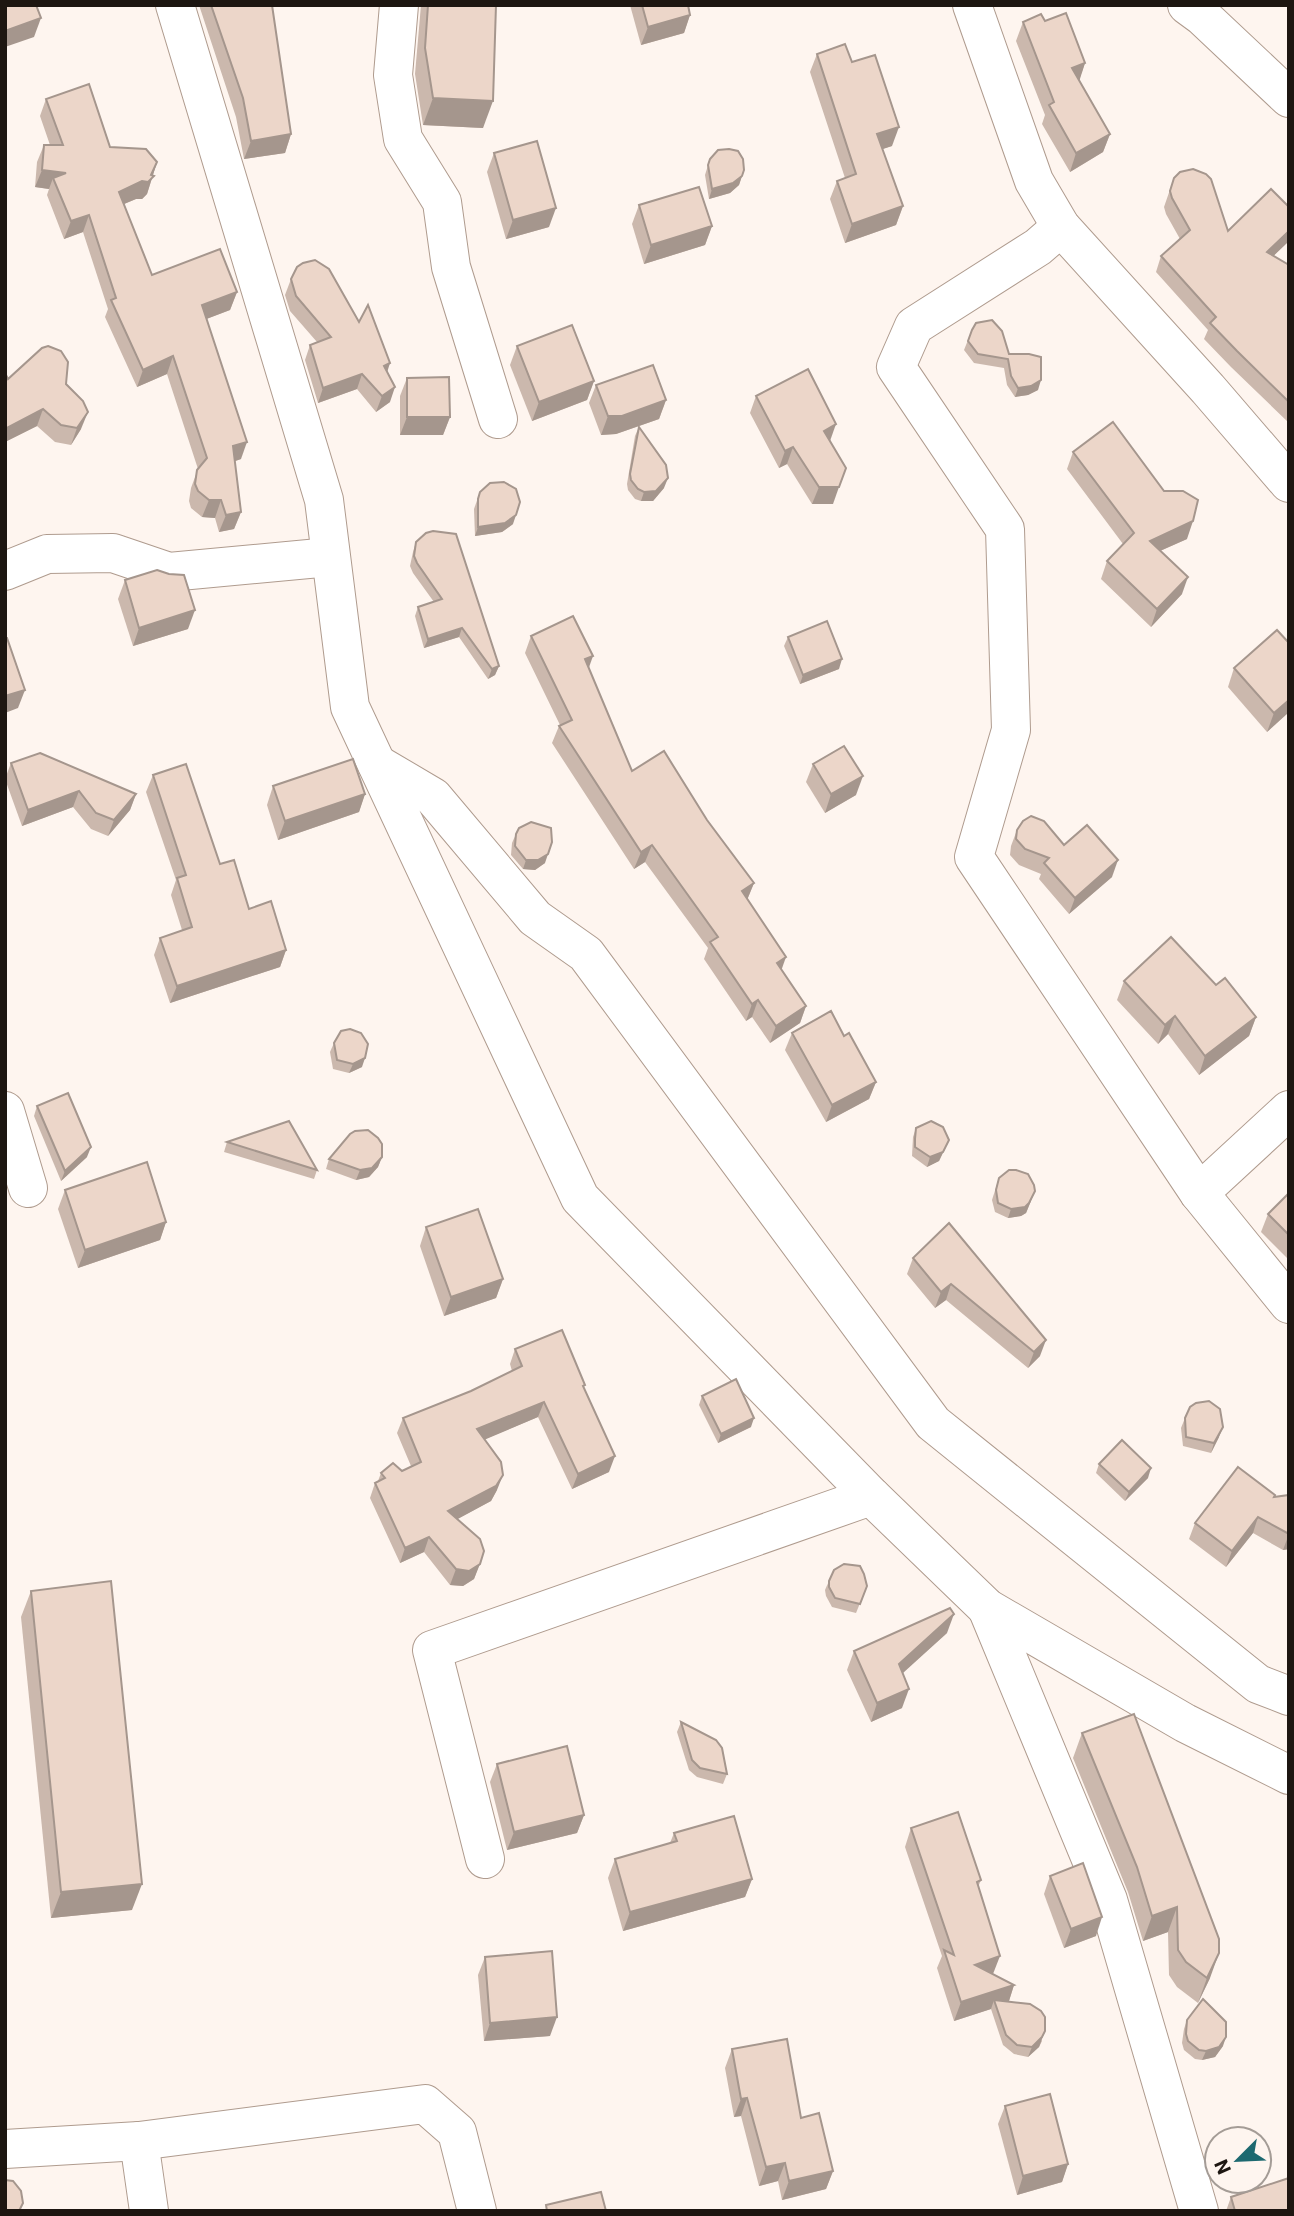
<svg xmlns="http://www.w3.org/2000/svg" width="1294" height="2216" font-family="Roboto,sans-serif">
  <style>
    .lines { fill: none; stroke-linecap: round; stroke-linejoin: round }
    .minor-casing { stroke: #af9b8e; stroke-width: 40 }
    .minor { stroke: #fff; stroke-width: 38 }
    .wall { fill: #cbb8ad }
    .shaded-wall { fill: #a5968d }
    .building { fill: #ecd6c9; stroke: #a5968d; stroke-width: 2 }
  </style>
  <rect width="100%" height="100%" fill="#fef5ef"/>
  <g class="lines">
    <g class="minor-casing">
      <g id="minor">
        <path d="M175,5l149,495 26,207 230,491 291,298 116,112 198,115 104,52"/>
        <path d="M399,5l-6,70 10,64 39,63 9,65 47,152"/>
        <path d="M972,5l62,176 27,46 147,162 81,94"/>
        <path d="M1187,5l15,11 87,82"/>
        <path d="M1061,227l-23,20 -124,79 -18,41 109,162 6,201 -37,127 225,336 90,111"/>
        <path d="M5,571l42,-17 66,-1 56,19 161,-15"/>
        <path d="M377,764l56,33 102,121 51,36 347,469 325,261 31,12"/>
        <path d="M5,1111l23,77"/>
        <path d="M1199,1193l90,-83"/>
        <path d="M987,1608l121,292 91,311"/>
        <path d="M485,1859l-53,-209 439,-154"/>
        <path d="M139,2141l10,70"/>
        <path d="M5,2149l134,-8 286,-37 32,28 20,79"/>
      </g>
    </g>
    <use href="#minor" class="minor"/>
  </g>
  <g class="wall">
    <path d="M199,5h73l19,129 -6,19 -41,6 -8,-42z"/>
    <path d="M421,5h75l-13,123 -60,-3 -8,-51z"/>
    <path d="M630,5h58l2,10 -6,18 -43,12z"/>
    <path d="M1045,21l40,42 -6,17 31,54 -7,18 -33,20 -28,-48 3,-9 -29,-74 7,-19z"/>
    <path d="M817,54l35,8 40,84 -10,3 21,57 -7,19 -51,18 -15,-44 7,-18 8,-3 -35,-106z"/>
    <path d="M46,99l64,48 47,15 -10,32 -5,5h-6l-12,5 28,71 85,17 -7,18 -24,9 35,140 -6,2 6,51 -7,17 -15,3 -4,-14 -13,-1 -11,-9 -2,-7 2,-13 7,-19 -31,-95 -30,13 -32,-70 3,-8 -25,-77 -19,7 -17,-44 2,-6 -14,-2 2,-25 7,-17h6l-10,-29z"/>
    <path d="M494,153l55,74 -43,12 -19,-67z"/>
    <path d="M710,159l34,11 -5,15 -9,8 -21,6 -4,-24z"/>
    <path d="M1174,178l54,53 61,-24v34l-16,15 16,9v158l-58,-56 -27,-28 4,-9 -52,-58 5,-16 19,-17 -14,-25 -2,-7z"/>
    <path d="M639,205l73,21 -7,19 -61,19 -12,-40z"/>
    <path d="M291,279l96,93 3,30 -14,10 -19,-23 -39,14 -13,-43 5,-15 7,-3 -27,-31 -5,-16z"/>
    <path d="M972,330l37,24 29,36 -10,5 -13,2 -8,-12 -3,-17 -30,-5 -10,-13z"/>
    <path d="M517,346l77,35 -7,19 -55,21 -22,-56z"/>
    <path d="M5,373l3,6 58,5 15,45 -10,16 -16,-3 -18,-16 -32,16z"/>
    <path d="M407,378l43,39 -7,18h-43v-39z"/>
    <path d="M596,385l70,15 -7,19 -43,15 -15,1 -12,-32z"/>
    <path d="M756,396l74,45 3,63h-21l-25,-40 -8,4 -29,-55z"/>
    <path d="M639,427l25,61 -11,13h-12l-6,-2 -7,-9 -1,-6 8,-48z"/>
    <path d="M1073,452l114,87 -27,12 22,43 -31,33 -50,-48 6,-18 16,-17 -56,-75z"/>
    <path d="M480,492l33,32 -11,8 -27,4 -1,-27z"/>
    <path d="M416,542l83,124 -4,9 -7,4 -29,-42 -35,11 -9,-32 3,-9 16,-5 -21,-29 -3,-7 3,-14z"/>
    <path d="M125,580l63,49 -55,17 -15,-47z"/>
    <path d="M531,636l57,32 44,103 75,49 47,63 -7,17 34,70 25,36 -6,17 -30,20 -18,-26 -6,4 -42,-62 4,-11 -63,-86 -11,7 -82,-126 7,-17 1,-1 -35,-72z"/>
    <path d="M788,637l51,32 -39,15 -16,-38z"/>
    <path d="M1234,668l55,44 -22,20 -39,-45z"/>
    <path d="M11,763l125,31 -6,16 -22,26 -17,-7 -18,-22 -51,19 -17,-47z"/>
    <path d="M813,764l43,31 -31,18 -19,-31z"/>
    <path d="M153,775l67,89 29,45 37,41 -6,17 -110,36 -16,-48 6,-17 22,-8 -11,-35 5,-15 -30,-88z"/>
    <path d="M273,786l92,8 -6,18 -81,28 -11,-35z"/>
    <path d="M1017,830l47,15 48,32 -43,37 -30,-35 2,-5 -22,-9 -9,-10 1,-9z"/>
    <path d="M516,834l29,29 -10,7 -12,-1 -12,-14 1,-12z"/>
    <path d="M1124,981l92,4 40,32 -7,19 -50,39 -31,-41 -10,10 -41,-44z"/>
    <path d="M792,1033l52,3 32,46 -7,17 -43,23 -41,-72z"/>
    <path d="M334,1043l28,24 -13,6 -16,-4 -3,-17z"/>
    <path d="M37,1106l50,51 -26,24 -27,-65z"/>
    <path d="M916,1128l33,12 -10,21 -12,6 -15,-11 1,-19z"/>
    <path d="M227,1142l90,28 -3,9 -90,-27z"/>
    <path d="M382,1157l-4,10 -9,10 -13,3 -30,-11 3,-10z"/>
    <path d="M999,1178l32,23 -5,12 -5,3 -13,2 -13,-6 -3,-12z"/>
    <path d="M65,1190l101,32 -6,18 -82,28 -20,-59z"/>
    <path d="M1289,1193v67l-28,-28 7,-18z"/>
    <path d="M949,1223l91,133 -12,12 -82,-68 -11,8 -28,-34 6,-16z"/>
    <path d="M426,1227l77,52 -7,19 -52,18 -24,-70z"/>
    <path d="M515,1349l69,39 25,84 -37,17 -34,-72 -53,22 12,51 -6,11 -34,18 27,32 -10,28 -11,7 -13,-1 -26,-33 -24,11 -30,-65 5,-15 3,-2 3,-8 21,-2 9,-5 -14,-33 6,-15 68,-27 41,-20 -2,-7z"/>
    <path d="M702,1396l49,31 -33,16 -19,-38z"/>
    <path d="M1185,1418l34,19 -8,16 -28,-7 -2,-18z"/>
    <path d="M1099,1464l49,14 -23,23 -29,-28z"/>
    <path d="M1289,1495v54l-6,1 -30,-17 -27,34 -37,-28 6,-16 79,-26z"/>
    <path d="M829,1581l38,5 -11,27 -24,-6 -6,-11 -1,-6z"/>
    <path d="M31,1591l101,319 -81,8 -30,-301z"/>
    <path d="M947,1633l-45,40v35l-31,14 -24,-52 7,-19z"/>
    <path d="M1134,1714l76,264 -12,25 -21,-16 -8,-12 -1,-43 -25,9 -15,-49 -55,-134 9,-25z"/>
    <path d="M681,1722l46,52 -4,10 -26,-7 -8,-7 -12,-38z"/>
    <path d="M497,1764l87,51 -7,18 -70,17 -17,-68z"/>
    <path d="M911,1828l70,52 -3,7 15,87 21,11 -5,16 33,40 -3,6 -11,10 -14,-3 -11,-9 -12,-36 -37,12 -17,-53 5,-12 -37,-109z"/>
    <path d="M674,1833l78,46 -7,18 -122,34 -15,-53 7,-19 55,-16z"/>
    <path d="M1050,1876l46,60 -32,12 -20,-54z"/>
    <path d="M485,1957l65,79 -66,5 -6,-66z"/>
    <path d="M1187,2020l36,26 -8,11 -13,3 -7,-1 -11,-9 -2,-7 2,-14z"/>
    <path d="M732,2049l69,69 32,53 -7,18 -44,11 -4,-19 -19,5 -18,-70 -7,1 -9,-49z"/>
    <path d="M1005,2106l63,58 -6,18 -45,13 -19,-71z"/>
    <path d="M1231,2197l58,14h-63z"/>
  </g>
  <g class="shaded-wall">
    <path d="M690,15l-6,18 -43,12 7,-18z"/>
    <path d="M41,18l-7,19 -29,10v-16z"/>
    <path d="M1085,63l-6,19 -7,-14z"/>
    <path d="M433,98l60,3 -10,27 -60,-3z"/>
    <path d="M899,127l-7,19 -21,7 6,-19z"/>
    <path d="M291,134l-6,19 -41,6 7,-18z"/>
    <path d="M1110,134l-7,18 -33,20 6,-19z"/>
    <path d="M157,162l-10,32 -5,5h-6l-24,10 7,-17z"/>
    <path d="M42,170l24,3 -13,5 -4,11 -14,-2z"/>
    <path d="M742,176l-3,9 -9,8 -21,6 3,-10z"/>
    <path d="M903,206l-7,19 -51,18 7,-19z"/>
    <path d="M556,208l-7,19 -43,12 7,-19z"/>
    <path d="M89,215l-6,17 -19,7 7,-18z"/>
    <path d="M712,226l-7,19 -61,19 7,-19z"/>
    <path d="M1289,231v10l-28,27 6,-16z"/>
    <path d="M237,292l-7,18 -34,13 6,-18z"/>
    <path d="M173,356l-6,18 -30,13 6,-17z"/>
    <path d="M390,363l-5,16 -1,-13z"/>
    <path d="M362,374l-5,15 -39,14 5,-15z"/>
    <path d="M1041,380l-3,10 -10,5 -13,2 3,-9z"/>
    <path d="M594,381l-7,19 -55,21 7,-19z"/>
    <path d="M395,387l-5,15 -14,10 6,-16z"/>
    <path d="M666,400l-7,19 -43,15 -15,1 7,-19z"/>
    <path d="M43,409l-6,17 -32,16v-13z"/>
    <path d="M88,412l-7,17 -10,16 6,-17z"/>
    <path d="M407,417h43l-7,18h-43z"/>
    <path d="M836,424l-6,17 -6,-10z"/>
    <path d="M247,442l-6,17 -14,5 6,-18z"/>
    <path d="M793,447l-6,17 -8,4 6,-17z"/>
    <path d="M668,478l-4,10 -11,13h-12l3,-9z"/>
    <path d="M819,487h20l-6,17h-21z"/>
    <path d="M209,500h12l-6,18 -13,-1z"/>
    <path d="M241,512l-7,17 -15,3 7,-17z"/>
    <path d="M516,515l-3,9 -11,8 -27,4 3,-9z"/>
    <path d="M1193,521l-6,18 -43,19 6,-17z"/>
    <path d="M1188,577l-6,17 -31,33 6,-18z"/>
    <path d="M195,610l-7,19 -55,17 6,-18z"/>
    <path d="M462,628l-3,9 -35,11 4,-9z"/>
    <path d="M593,656l-6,17 -2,-14z"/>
    <path d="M842,659l-3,10 -39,15 3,-9z"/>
    <path d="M499,666l-4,9 -7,4 4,-10z"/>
    <path d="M25,690l-7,18 -13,5v-17z"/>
    <path d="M1289,700v12l-22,20 7,-19z"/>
    <path d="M863,776l-7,19 -31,18 6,-19z"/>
    <path d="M79,791l-6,16 -51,19 6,-16z"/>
    <path d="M136,794l-6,16 -22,26 6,-16z"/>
    <path d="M365,794l-6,18 -81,28 7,-19z"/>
    <path d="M652,845l-7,17 -11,7 7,-17z"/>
    <path d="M548,854l-3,9 -10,7 -12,-1 3,-9z"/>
    <path d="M1118,860l-6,17 -43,37 6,-16z"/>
    <path d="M754,883l-7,17 -5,-9z"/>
    <path d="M286,950l-6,17 -110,36 7,-17z"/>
    <path d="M786,957l-6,17 -3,-11z"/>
    <path d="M758,1000l-6,17 -6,4 6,-17z"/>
    <path d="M806,1006l-6,17 -30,20 6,-17z"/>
    <path d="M1175,1016l-7,18 -10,10 7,-19z"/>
    <path d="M1256,1017l-7,19 -50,39 6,-19z"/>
    <path d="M365,1058l-3,9 -13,6 4,-9z"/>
    <path d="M876,1082l-7,17 -43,23 6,-17z"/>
    <path d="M949,1140l-10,21 -12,6 3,-10z"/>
    <path d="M91,1147l-4,10 -26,24 4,-10z"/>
    <path d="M382,1157l-4,10 -9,10 -13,3 4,-10z"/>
    <path d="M1035,1191l-9,22 -5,3 -13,2 3,-9z"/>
    <path d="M166,1222l-6,18 -82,28 7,-18z"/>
    <path d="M503,1279l-7,19 -52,18 7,-19z"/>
    <path d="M951,1284l-5,16 -11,8 6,-16z"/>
    <path d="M1046,1340l-6,16 -12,12 6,-16z"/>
    <path d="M544,1402l-6,15 -66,28 5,-16z"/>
    <path d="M754,1418l-3,9 -33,16 3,-9z"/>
    <path d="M1223,1427l-4,10 -8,16 3,-10z"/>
    <path d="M615,1456l-6,16 -37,17 6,-15z"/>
    <path d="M1151,1468l-3,10 -23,23 4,-9z"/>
    <path d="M503,1475l-6,15 -6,11 -48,26 5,-16z"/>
    <path d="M1258,1517l-5,16 -27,34 6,-16z"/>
    <path d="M1289,1534v15l-6,1z"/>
    <path d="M429,1537l-5,15 -24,11 5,-15z"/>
    <path d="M480,1564l-6,15 -11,7 -13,-1 6,-16z"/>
    <path d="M954,1614l-7,19 -55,50 7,-19z"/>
    <path d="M909,1689l-7,19 -31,14 6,-19z"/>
    <path d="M584,1815l-7,18 -70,17 7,-18z"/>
    <path d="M752,1879l-7,18 -122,34 7,-19z"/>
    <path d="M142,1884l-10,26 -81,8 10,-26z"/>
    <path d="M1177,1907l-9,25 -25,9 9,-25z"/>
    <path d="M1102,1917l-6,19 -32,12 7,-19z"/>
    <path d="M1219,1953l-9,25 -12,25 9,-25z"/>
    <path d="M1000,1956l-7,18 -18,-9z"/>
    <path d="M1014,1985l-6,19 -14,-4 -3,9 -37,12 7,-19z"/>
    <path d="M557,2017l-7,19 -66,5 6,-18z"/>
    <path d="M1045,2031l-6,16 -11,10 4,-10z"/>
    <path d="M1226,2037l-3,9 -8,11 -13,3 4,-9z"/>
    <path d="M747,2098l-6,18 -7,1 7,-18z"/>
    <path d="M785,2163l-7,18 -19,5 7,-19z"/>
    <path d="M1068,2164l-6,18 -45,13 6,-19z"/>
    <path d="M833,2171l-7,18 -44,11 7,-19z"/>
  </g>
  <g class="building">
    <path d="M5,5h31l5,13 -36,13z"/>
    <path d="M211,5h61l19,129 -40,7 -8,-43z"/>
    <path d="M428,5h68l-3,96 -60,-3 -8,-50z"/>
    <path d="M642,5h46l2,10 -42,12z"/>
    <path d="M1066,13l19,50 -13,5 38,66 -34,19 -27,-48 5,-3 -31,-80 18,-8 4,7z"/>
    <path d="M845,44l7,18 23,-7 24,72 -22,7 26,72 -51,18 -15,-43 19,-7 -39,-120z"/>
    <path d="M89,84l21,63 36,2 11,13 -6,13 3,1 -6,6 -6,-1 -23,11 33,83 68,-26 17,43 -35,13 45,137 -14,4 8,66 -15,3 -5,-15h-12l-11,-9 -3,-7 2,-14 10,-12 -34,-102 -30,14 -32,-70 5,-2 -27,-83 -18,6 -18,-43 13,-5 -24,-3 2,-25h19l-17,-46z"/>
    <path d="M537,141l19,67 -43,12 -19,-67z"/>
    <path d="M729,149l9,2 5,8 1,11 -2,6 -9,7 -21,6 -4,-24 2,-6 8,-9z"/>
    <path d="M1193,169l13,5 5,5 17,52 43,-42 18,18v24l-22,21 22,13v137l-52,-51 -27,-28 6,-6 -55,-61 29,-26 -18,-32 -2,-7 4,-13 6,-6z"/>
    <path d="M699,187l13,39 -61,19 -12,-40z"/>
    <path d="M315,260l14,9 30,53 9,-17 22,58 -6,3 11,21 -13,9 -20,-22 -39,14 -13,-43 21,-8 -35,-41 -5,-17 6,-12 6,-4z"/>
    <path d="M992,320l10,11 7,23h20l12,3v23l-10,6 -13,2 -7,-12 -3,-17 -30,-5 -10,-13 4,-11 4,-7z"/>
    <path d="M572,325l22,56 -55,21 -22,-56z"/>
    <path d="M48,346l13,5 7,11 -2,22 17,17 5,11 -11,16 -16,-3 -18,-16 -38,20v-56l3,6 34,-31z"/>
    <path d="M653,365l13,35 -44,16h-14l-12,-31z"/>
    <path d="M808,369l28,55 -12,7 22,37 -7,19h-20l-26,-40 -8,4 -29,-55z"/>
    <path d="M449,377l1,40h-43v-39z"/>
    <path d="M1113,422l51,69h19l15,9 -5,21 -43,20 38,36 -31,32 -50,-48 27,-28 -61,-81z"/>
    <path d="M639,427l27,38 2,13 -12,13 -12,1 -6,-3 -7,-9 -1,-6z"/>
    <path d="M504,482l12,7 4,13 -4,13 -11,8 -27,4v-28l2,-7 10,-9z"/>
    <path d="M433,531l23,3 43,132 -7,3 -30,-41 -34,11 -10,-32 24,-8 -25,-36 -3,-7 2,-14 10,-9z"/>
    <path d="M157,570l12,4 15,1 11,35 -56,18 -14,-48z"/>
    <path d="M573,616l20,40 -8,3 47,112 32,-20 43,69 47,63 -12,8 44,66 -9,6 29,43 -30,20 -18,-26 -6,4 -42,-62 8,-5 -66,-92 -11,7 -82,-126 13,-6 -41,-84z"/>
    <path d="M827,621l15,38 -39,16 -15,-38z"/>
    <path d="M1277,630l12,13v57l-15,13 -40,-45z"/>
    <path d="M5,638h2l18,52 -20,6z"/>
    <path d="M844,746l19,30 -32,18 -18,-30z"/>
    <path d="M40,753l96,41 -22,26 -18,-7 -17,-22 -51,19 -17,-47z"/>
    <path d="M353,759l12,35 -80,27 -12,-35z"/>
    <path d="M186,764l34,100 14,-4 15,49 22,-8 15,49 -109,36 -17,-48 32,-11 -15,-49 9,-3 -33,-100z"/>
    <path d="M1031,816l13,5 20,24 23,-20 31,35 -43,38 -31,-35 5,-5 -24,-9 -9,-10 1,-9 6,-9z"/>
    <path d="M531,822l20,6 1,14 -4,12 -10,6h-12l-11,-14 1,-12 3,-6z"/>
    <path d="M1171,937l45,48 9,-7 31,39 -51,39 -30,-40 -10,9 -41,-44z"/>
    <path d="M831,1011l13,25 5,-3 27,49 -44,23 -40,-72z"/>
    <path d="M350,1029l11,4 7,11 -3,14 -12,6 -16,-4 -3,-17 7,-12z"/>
    <path d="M68,1093l23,54 -26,24 -28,-65z"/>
    <path d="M289,1121l28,49 -90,-28z"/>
    <path d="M931,1121l12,6 6,13 -6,12 -13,5 -15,-10v-8l1,-11z"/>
    <path d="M368,1130l10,8 4,6v13l-10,11 -12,2 -31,-11 21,-25 5,-3z"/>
    <path d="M147,1162l19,60 -81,28 -20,-60z"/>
    <path d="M1009,1170h7l12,4 6,11 1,6 -6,12 -4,4 -14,2 -13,-6 -2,-13 3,-12z"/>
    <path d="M1289,1193v42l-21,-21z"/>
    <path d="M478,1209l25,70 -52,18 -25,-70z"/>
    <path d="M949,1223l97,117 -12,12 -83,-68 -10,8 -28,-34z"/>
    <path d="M562,1330l23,55 -2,1 32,70 -37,18 -34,-72 -67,27 24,33 2,13 -7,11 -48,25 32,28 4,12 -4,13 -11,7 -13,-2 -27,-32 -24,11 -30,-65 10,-5 -4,-5 12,-10 9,8 19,-9 -18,-44 68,-27 51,-25 -7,-17z"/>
    <path d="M736,1379l18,39 -33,16 -19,-38z"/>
    <path d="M1209,1401l11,8 3,18 -9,16 -28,-6 -1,-19 5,-11 6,-4z"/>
    <path d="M1122,1440l29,28 -22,24 -30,-28z"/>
    <path d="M1238,1467l37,28 -1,2 15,-2v39l-31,-17 -26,34 -37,-28z"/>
    <path d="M844,1564l16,2 4,8 3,12 -7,18 -25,-6 -6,-11v-6l5,-11z"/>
    <path d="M111,1581l31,303 -81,8 -30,-301z"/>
    <path d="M950,1608l4,6 -55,50 10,25 -32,14 -23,-52z"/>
    <path d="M1134,1714l85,225v14l-12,25 -21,-16 -8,-12 -1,-43 -25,9 -15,-49 -55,-134z"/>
    <path d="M681,1722l35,18 6,8 5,26 -27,-6 -8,-8z"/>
    <path d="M567,1746l17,69 -70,17 -17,-68z"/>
    <path d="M958,1812l23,68 -4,2 23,74 -25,9 39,20 -53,17 -17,-52 10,5 -43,-127z"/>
    <path d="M734,1816l18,63 -122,33 -15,-53 62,-18 -3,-8z"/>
    <path d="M1083,1863l19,54 -31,12 -21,-53z"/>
    <path d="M552,1951l5,66 -67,6 -5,-66z"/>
    <path d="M1203,1999l23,23v15l-7,10 -13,4 -7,-1 -11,-9 -2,-7 1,-14z"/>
    <path d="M994,2000l36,4 11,7 4,6v14l-3,6 -10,10 -15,-2 -11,-10z"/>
    <path d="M787,2039l14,79 18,-5 14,58 -44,10 -4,-18 -19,4 -19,-69 -6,1 -9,-50z"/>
    <path d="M1050,2094l18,70 -45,12 -18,-70z"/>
    <path d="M1289,2178v33h-54l-4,-14z"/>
    <path d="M5,2180l8,1 8,10 2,12 -4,8h-14z"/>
    <path d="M601,2192l5,19h-59l-1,-6z"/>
  </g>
  <rect width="1294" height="2216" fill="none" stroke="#1d1611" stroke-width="14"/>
  <g transform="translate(1238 2160) rotate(246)"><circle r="33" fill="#fef5ef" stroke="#a49c96" stroke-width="2"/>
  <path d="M0-5L12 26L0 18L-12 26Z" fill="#1d6970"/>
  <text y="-10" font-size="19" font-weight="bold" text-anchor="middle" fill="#1d1611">N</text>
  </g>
</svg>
